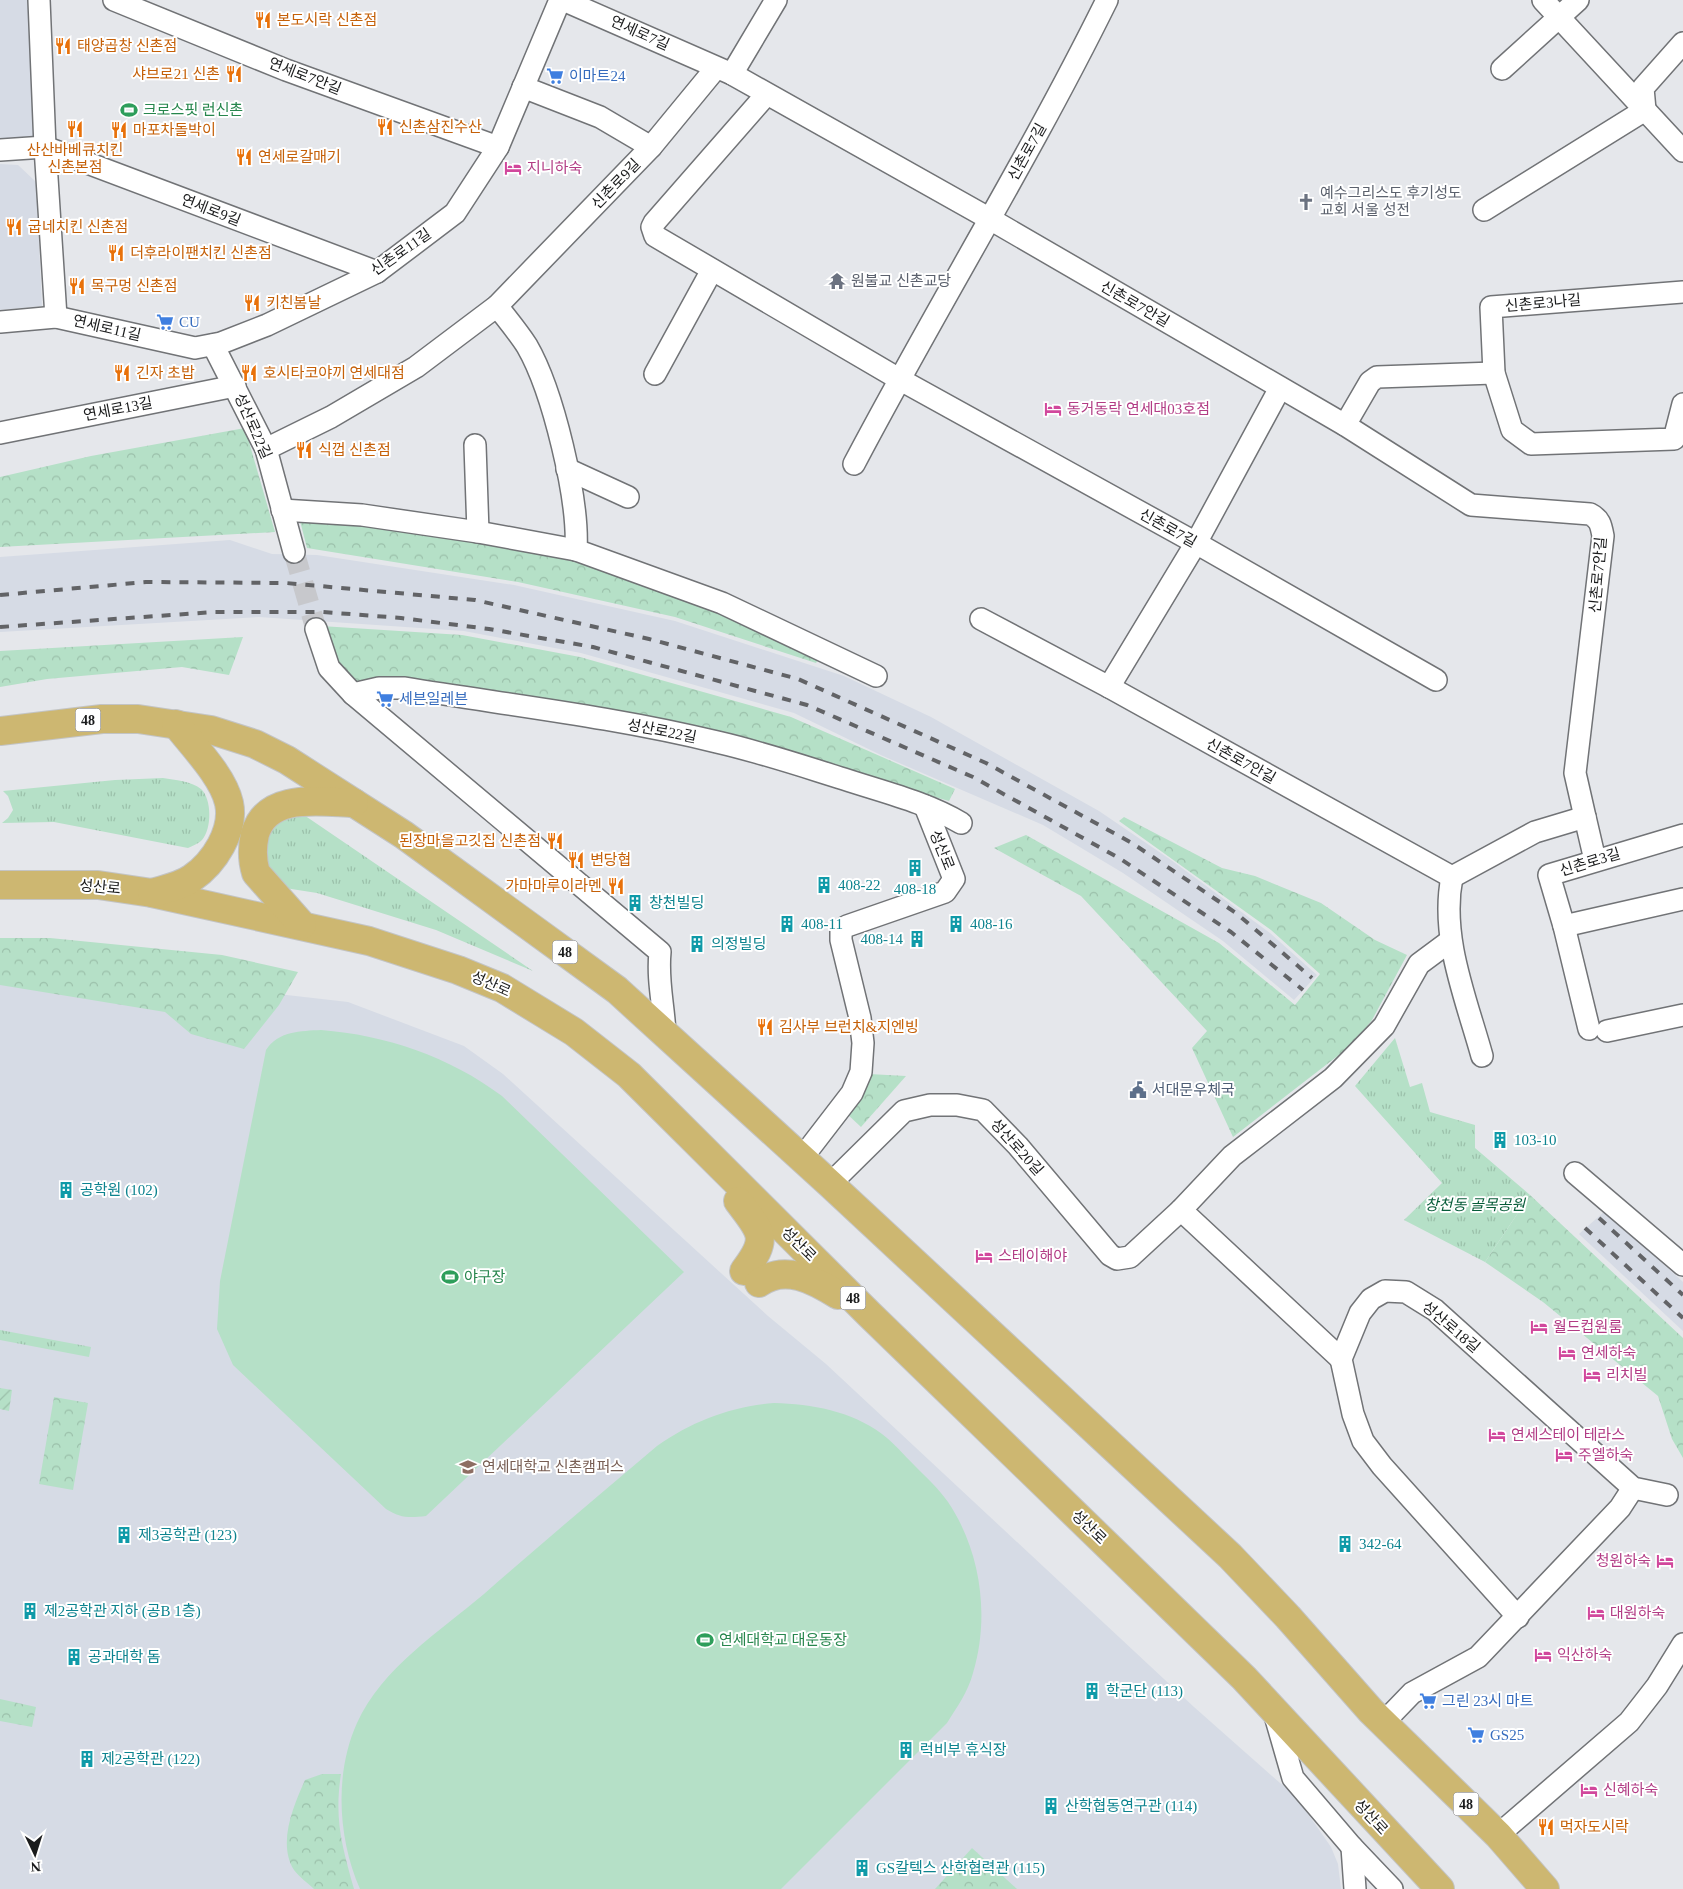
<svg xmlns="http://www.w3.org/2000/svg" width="1683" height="1889" font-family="'Times New Roman','Noto Sans KR',serif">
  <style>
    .built { fill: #d6dbe5 }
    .grass { fill: url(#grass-tufts) }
    .forest { fill: url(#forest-crowns) }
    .garden { fill: url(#garden-furrows) }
    .pitch { fill: #b5e0c7 }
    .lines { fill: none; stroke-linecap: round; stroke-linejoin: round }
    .minor-tunnel { stroke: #c7c8cc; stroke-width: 21; stroke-dasharray: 21 11; stroke-linecap: butt }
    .minor-casing { stroke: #717376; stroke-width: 24 }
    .primary-casing { stroke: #c3c4c4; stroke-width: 30 }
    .minor { stroke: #fff; stroke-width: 21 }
    .primary { stroke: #cdb771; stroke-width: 28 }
    .rail { stroke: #626366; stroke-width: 4; stroke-dasharray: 9 9; stroke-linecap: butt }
    .labels { text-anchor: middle; stroke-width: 4; stroke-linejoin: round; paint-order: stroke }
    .shield { fill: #fff; stroke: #5f5f60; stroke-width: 1 }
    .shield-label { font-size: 14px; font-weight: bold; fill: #1a1b1c }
    .food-label { font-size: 15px; fill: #c56008; stroke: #fff; text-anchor: start }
    .street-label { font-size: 15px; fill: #1a1b1c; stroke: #fff }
    .shop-label { font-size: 15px; fill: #366cbe; stroke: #fff; text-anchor: start }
    .leisure-label { font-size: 15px; fill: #27864d; stroke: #fff; text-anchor: start }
    .hotel-label { font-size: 15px; fill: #b23c85; stroke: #fff; text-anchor: start }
    .worship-label { font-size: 15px; fill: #5b616d; stroke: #fff; text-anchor: start }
    .culture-label { font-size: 15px; fill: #0d838f; stroke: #fff; text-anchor: start }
    .service-label { font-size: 15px; fill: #4e5e75; stroke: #fff; text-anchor: start }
    .park-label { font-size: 15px; font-style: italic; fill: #075c39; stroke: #fff }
    .education-label { font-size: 15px; fill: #785e54; stroke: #fff; text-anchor: start }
  </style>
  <defs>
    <pattern id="grass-tufts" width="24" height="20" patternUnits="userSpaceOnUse" patternTransform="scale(1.25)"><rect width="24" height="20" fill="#b5e0c7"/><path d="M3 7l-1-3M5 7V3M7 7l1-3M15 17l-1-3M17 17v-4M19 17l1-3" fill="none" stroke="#9bc0aa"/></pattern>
    <pattern id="forest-crowns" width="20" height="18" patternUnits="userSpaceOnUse" patternTransform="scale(1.25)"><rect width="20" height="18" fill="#b5e0c7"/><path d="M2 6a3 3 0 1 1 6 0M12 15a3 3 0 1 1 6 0" fill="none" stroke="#9bc0aa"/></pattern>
    <pattern id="garden-furrows" width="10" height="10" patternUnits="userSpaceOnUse" patternTransform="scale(1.25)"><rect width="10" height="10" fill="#b5e0c7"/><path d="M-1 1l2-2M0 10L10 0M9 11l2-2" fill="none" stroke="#9bc0aa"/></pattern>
  </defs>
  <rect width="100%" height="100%" fill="#e5e7eb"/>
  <g class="built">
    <path d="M0,0h28l7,140 -35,2z"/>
    <path d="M0,164l18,1 18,17 6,124 -42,4z"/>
    <path d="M230,540l42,14 45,1 197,30 161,36 169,55 87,41 168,94 72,49 99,73 47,42 -23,25 -71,-59 -100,-68 -80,-48 -160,-69 -89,-43 -213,-60 -117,-22 -205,-14 -259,15v-75z"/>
    <path d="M0,962l348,40 116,44 39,28 265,242 58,48 368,343 103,91 34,49 7,17 3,25h-1341z"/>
    <path d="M1605,1211l78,71v49l-104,-97z"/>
  </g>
  <g class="grass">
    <path d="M163,778c12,2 28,3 38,11 11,10 11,40 1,51 -4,4 -10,6 -14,8l-134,-26 -52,1 6,-5 5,-8 -5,-14 -5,-5 112,-11z"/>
    <path d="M301,813l232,158 -97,-41 -119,-37 -32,-5 -17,-16 -3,-43 8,-11z"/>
    <path d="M1395,1038l15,49 12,-4 8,29 45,13v23l55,47 -45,67 -81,-42 38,-37 -87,-97z"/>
    <path d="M0,1330l91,17 -2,10 -89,-17z"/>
  </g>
  <g class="forest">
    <path d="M245,428l30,104 -275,15v-70l91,-21z"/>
    <path d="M299,517l62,5 196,34 97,28 166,73 -4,6 -141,-46 -157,-35 -211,-34z"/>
    <path d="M321,626l141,9 118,22 211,60 164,72 -6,12 -232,-66 -363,-49 -17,-17z"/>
    <path d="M243,637l-14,38 -47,-8 -135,12 -47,8v-36z"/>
    <path d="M1124,817l98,51 33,8 66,27 54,37 32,15 -35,65 -19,24 -120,93 -41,-89 15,-17 -126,-135 -87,-48 32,-13 193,108 76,62 25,-31 -49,-44 -152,-109z"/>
    <path d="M0,938h50l172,17 76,17 -19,33 -35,44 -53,-15 -26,-22 -165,-27z"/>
    <path d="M869,1074l37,2 -45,51 -15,-14z"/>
    <path d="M1530,1195l153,143v120l-11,-19 -14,-43 -115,-94 -58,-40z"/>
    <path d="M54,1397l34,6 -15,87 -34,-6z"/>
    <path d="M0,1699l36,8 -4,20 -32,-6z"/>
    <path d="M322,1774h19c-7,45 1,72 13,115h-40c-6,-6 -15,-12 -20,-19 -17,-27 0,-65 11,-90z"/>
    <path d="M972,1848l45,41h-82z"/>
  </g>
  <path class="garden" d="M0,1388l12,2 -3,21 -9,-2z"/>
  <g class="pitch">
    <path d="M321,1030c65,5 129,27 181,66l182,176 -258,244c-17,2 -26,2 -40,-7l-153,-144 -16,-36 3,-48 46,-231c12,-19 35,-19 55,-20z"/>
    <path d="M774,1403c38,1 77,8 108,31 12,9 22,21 33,32 11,11 24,23 33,36 33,49 42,115 25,171 -5,19 -16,34 -26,50l-166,166h-421c-22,-50 -26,-115 -3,-166 25,-55 82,-91 127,-129 57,-50 115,-99 173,-148 36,-25 73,-39 117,-43z"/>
  </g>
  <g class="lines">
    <path class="minor-tunnel" d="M294,552l22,77"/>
    <g class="minor-casing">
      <g id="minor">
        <path d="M39,0l6,147 11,170"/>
        <path d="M114,0l172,70 212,77"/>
        <path d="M563,0l169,74 258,145 355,206 126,80 119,9c10,5 11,11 13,22l-28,237 10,44"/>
        <path d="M1543,0l140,151"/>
        <path d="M1502,69l76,-69"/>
        <path d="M732,74l44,-74"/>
        <path d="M523,87l77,30 51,30"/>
        <path d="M766,95l-112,128 -2,4 3,9 244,143 297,164 240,137"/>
        <path d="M0,150l45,-3 332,125"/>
        <path d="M1484,210l161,-100 -2,-22 40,-45"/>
        <path d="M1683,292l-192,15 3,66 18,57 19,14 143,-5 9,-35"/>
        <path d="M497,306c10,13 21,26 30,40 26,45 52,153 49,204"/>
        <path d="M0,322l56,-5 139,31 26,-5 46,-18 110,-53 78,-59 43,-66 62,-147"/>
        <path d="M213,345l53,104 28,103"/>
        <path d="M655,374l57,-104"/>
        <path d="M1345,425l25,-43 7,-5 117,-4"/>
        <path d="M0,433l235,-47"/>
        <path d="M475,445l3,87"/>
        <path d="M266,449l65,-32 85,-50 81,-61 154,-159 65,-79"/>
        <path d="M854,464c82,-156 175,-306 253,-464"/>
        <path d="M567,469l61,28"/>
        <path d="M282,510l80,5 116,17 98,18 146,53 154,73"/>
        <path d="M981,619l128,68 343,190 83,-45 50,-15 10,43"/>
        <path d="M316,629l13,39 24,26 307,258c-3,29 4,54 5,82"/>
        <path d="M1109,687l87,-144 84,-155"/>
        <path d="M353,694l26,-6h26c104,17 210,29 312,54 44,10 85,24 127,37 39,13 82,23 117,44"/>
        <path d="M1452,877c-12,60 14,121 30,179"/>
        <path d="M1564,926l119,-27"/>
        <path d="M1589,1029l-25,-103 -15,-51 134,-40"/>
        <path d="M1607,1031l76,-16"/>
        <path d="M802,1158l50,-65 9,-21 2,-29 -3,-25 -19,-78v-9l6,-5 98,-34 9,-13 -29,-73"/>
        <path d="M1575,1173l108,92"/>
        <path d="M830,1184l74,-73 26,-6h27l26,5 35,36 92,109 7,4 13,-2 51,-47 51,-54 101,-78 51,-52 35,-62 31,-23"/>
        <path d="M1181,1210l160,149"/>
        <path d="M1518,1617l-136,-151 -19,-25 -10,-27 -12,-55 19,-46 11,-14 14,-8 21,1 29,18 198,178 34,7"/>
        <path d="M1274,1712l19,66 59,69 40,42"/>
        <path d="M1383,1723l29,-30 66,-36 142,-149 13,-20"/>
        <path d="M1498,1835l131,-113 28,-36 26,-42"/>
        <path d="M1352,1847l3,42"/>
      </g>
    </g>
    <g class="primary-casing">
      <g id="primary">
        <path d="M0,731l102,-12h36l73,11 44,14 32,16 117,75 213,155 213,194 400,372 58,61 83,94 127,124 47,54"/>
        <path d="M0,885h98l54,8 217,48 89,29 44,18 72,44 55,43 240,239 375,364 196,211"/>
        <path d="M152,893c13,-4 29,-7 40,-15 22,-15 43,-47 37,-75 -6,-27 -37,-58 -53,-79"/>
        <path d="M302,925l-46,-52c-4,-13 -4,-26 -1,-39 12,-42 65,-32 99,-31"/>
        <path d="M738,1201c23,31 32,36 6,70"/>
        <path d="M759,1283c26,-19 55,-3 79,12"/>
      </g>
    </g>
    <use href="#minor" class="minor"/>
    <use href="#primary" class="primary"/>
    <g class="rail">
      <path d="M0,595l146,-13 140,1 189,17 174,39 149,40 188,84 146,80 104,70 76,65"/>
      <path d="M0,627l214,-15h109l78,6 88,11 104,18 214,58 166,72 146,81 112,74 72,58"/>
      <path d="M1599,1218l84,77"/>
      <path d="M1585,1228l98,90"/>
    </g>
  </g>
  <defs>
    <g id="restaurant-bare" transform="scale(1.35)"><path d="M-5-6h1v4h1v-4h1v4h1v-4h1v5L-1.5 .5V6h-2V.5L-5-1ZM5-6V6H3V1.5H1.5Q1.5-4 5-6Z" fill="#e8710a" stroke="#fff" stroke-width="2.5" paint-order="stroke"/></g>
    <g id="supermarket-bare" transform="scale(1.35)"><path d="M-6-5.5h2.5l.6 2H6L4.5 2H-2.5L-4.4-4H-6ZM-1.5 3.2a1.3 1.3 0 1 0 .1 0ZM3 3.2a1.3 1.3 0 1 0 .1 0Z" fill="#3f7fe0" stroke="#fff" stroke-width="2.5" paint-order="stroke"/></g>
    <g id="stadium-bare" transform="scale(1.35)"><path d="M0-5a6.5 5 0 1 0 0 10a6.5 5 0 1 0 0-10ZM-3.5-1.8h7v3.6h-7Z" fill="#2e9e5b" stroke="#fff" stroke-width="2.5" paint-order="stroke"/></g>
    <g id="hotel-bare" transform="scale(1.35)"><path d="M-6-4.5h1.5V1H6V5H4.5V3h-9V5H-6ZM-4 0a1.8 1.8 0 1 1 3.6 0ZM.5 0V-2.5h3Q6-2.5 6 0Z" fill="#d1479c" stroke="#fff" stroke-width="2.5" paint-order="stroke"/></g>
    <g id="church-bare" transform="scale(1.35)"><path d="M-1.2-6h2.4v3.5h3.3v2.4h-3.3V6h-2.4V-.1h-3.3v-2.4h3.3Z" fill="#6b7280" stroke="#fff" stroke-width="2.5" paint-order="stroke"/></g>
    <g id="temple-bare" transform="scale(1.35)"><path d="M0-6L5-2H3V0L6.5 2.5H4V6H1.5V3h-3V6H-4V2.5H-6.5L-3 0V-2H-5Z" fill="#6b7280" stroke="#fff" stroke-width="2.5" paint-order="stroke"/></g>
    <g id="building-bare" transform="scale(1.35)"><path d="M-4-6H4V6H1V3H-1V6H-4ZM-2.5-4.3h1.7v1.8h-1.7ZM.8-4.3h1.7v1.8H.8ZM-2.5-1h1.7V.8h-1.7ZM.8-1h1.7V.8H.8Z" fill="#0f9aa8" stroke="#fff" stroke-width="2.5" paint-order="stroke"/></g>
    <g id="civic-bare" transform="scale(1.35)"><path d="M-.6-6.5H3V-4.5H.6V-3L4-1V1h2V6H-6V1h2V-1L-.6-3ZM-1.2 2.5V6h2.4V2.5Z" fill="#5c6f8a" stroke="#fff" stroke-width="2.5" paint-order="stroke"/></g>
    <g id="university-bare" transform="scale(1.35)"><path d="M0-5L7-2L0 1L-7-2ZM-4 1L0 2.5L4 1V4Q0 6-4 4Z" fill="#8d6e63" stroke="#fff" stroke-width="2.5" paint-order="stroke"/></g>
  </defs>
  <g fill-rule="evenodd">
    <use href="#restaurant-bare" x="263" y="20"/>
    <use href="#restaurant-bare" x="63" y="46"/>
    <use href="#restaurant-bare" x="234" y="74"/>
    <use href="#supermarket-bare" x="555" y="76"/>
    <use href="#stadium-bare" x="129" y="110"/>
    <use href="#restaurant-bare" x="385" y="127"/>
    <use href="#restaurant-bare" x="75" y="129"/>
    <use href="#restaurant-bare" x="119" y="130"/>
    <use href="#restaurant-bare" x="244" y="157"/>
    <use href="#hotel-bare" x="513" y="168"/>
    <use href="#church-bare" x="1306" y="202"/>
    <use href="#restaurant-bare" x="14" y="227"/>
    <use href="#restaurant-bare" x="116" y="253"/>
    <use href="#temple-bare" x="837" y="281"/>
    <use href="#restaurant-bare" x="77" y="286"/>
    <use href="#restaurant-bare" x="252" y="303"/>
    <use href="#supermarket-bare" x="165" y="322"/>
    <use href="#restaurant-bare" x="122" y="373"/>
    <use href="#restaurant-bare" x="249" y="373"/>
    <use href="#hotel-bare" x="1053" y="409"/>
    <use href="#restaurant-bare" x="304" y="450"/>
    <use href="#supermarket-bare" x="385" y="699"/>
    <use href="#restaurant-bare" x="555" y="841"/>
    <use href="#restaurant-bare" x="576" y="860"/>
    <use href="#building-bare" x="915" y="868"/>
    <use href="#building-bare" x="824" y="885"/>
    <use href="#restaurant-bare" x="616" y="886"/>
    <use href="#building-bare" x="635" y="903"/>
    <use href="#building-bare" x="787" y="924"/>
    <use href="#building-bare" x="956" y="924"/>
    <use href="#building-bare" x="917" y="939"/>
    <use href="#building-bare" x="697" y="944"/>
    <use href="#restaurant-bare" x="765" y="1027"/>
    <use href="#civic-bare" x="1138" y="1090"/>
    <use href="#building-bare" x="1500" y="1140"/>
    <use href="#building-bare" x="66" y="1190"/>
    <use href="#hotel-bare" x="984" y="1256"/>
    <use href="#stadium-bare" x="450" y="1277"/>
    <use href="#hotel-bare" x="1539" y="1327"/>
    <use href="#hotel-bare" x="1567" y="1353"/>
    <use href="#hotel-bare" x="1592" y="1375"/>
    <use href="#hotel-bare" x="1497" y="1435"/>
    <use href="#hotel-bare" x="1564" y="1455"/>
    <use href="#university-bare" x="468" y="1467"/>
    <use href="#building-bare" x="124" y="1535"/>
    <use href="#building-bare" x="1345" y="1544"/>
    <use href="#hotel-bare" x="1665" y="1561"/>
    <use href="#building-bare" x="30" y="1611"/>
    <use href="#hotel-bare" x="1596" y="1613"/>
    <use href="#stadium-bare" x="705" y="1640"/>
    <use href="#hotel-bare" x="1543" y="1655"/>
    <use href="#building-bare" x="74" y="1657"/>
    <use href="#building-bare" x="1092" y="1691"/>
    <use href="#supermarket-bare" x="1428" y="1701"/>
    <use href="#supermarket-bare" x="1476" y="1735"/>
    <use href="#building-bare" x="906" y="1750"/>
    <use href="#building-bare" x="87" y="1759"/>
    <use href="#hotel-bare" x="1589" y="1790"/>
    <use href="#building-bare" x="1051" y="1806"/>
    <use href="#restaurant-bare" x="1546" y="1827"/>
    <use href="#building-bare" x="862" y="1868"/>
  </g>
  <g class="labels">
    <g class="shield">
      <rect x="75.5" y="708.5" width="25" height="23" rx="4"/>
      <rect x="552.5" y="940.5" width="25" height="23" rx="4"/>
      <rect x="840.5" y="1286.5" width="25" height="23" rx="4"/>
      <rect x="1453.5" y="1792.5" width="25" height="23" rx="4"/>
    </g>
    <g class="shield-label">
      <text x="88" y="725">48</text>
      <text x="565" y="957">48</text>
      <text x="853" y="1303">48</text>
      <text x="1466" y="1809">48</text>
    </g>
    <g class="food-label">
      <text x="277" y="25">본도시락 신촌점</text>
      <text x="77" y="51">태양곱창 신촌점</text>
      <text x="220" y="79" text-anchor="end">샤브로21 신촌</text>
      <text x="399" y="132">신촌삼진수산</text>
      <text x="133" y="135">마포차돌박이</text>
      <text x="75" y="155" text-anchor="middle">산산바베큐치킨<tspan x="75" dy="17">신촌본점</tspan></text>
      <text x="258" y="162">연세로갈매기</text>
      <text x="28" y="232">굽네치킨 신촌점</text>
      <text x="130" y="258">더후라이팬치킨 신촌점</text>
      <text x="91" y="291">목구멍 신촌점</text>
      <text x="266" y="308">키친봄날</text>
      <text x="136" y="378">긴자 초밥</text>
      <text x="263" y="378">호시타코야끼 연세대점</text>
      <text x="318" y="455">식껍 신촌점</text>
      <text x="541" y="846" text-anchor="end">된장마을고깃집 신촌점</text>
      <text x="590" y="865">변당협</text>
      <text x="602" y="891" text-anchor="end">가마마루이라멘</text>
      <text x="779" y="1032">김사부 브런치&amp;지엔빙</text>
      <text x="1560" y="1832">먹자도시락</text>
    </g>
    <g class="street-label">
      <text transform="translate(640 33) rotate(24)" y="5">연세로7길</text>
      <text transform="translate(305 76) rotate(21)" y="5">연세로7안길</text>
      <text transform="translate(1027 152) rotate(-61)" y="5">신촌로7길</text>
      <text transform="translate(616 184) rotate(-46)" y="5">신촌로9길</text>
      <text transform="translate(211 210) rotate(21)" y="5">연세로9길</text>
      <text transform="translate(401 252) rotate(-35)" y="5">신촌로11길</text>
      <text transform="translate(1543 303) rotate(-5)" y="5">신촌로3나길</text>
      <text transform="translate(1135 304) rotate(30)" y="5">신촌로7안길</text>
      <text transform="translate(107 328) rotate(13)" y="5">연세로11길</text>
      <text transform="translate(118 409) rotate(-11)" y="5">연세로13길</text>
      <text transform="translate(253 426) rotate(66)" y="5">성산로22길</text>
      <text transform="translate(1168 528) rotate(29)" y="5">신촌로7길</text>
      <text transform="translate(1598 575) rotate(-85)" y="5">신촌로7안길</text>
      <text transform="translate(662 731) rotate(11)" y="5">성산로22길</text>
      <text transform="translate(1241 761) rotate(29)" y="5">신촌로7안길</text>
      <text transform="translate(942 850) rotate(68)" y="5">성산로</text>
      <text transform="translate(1590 862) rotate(-17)" y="5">신촌로3길</text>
      <text transform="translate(100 887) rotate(5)" y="5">성산로</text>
      <text transform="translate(491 984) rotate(24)" y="5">성산로</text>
      <text transform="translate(1017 1147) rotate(48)" y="5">성산로20길</text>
      <text transform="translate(799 1244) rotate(45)" y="5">성산로</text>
      <text transform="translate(1451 1327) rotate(40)" y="5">성산로18길</text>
      <text transform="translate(1089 1527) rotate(44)" y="5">성산로</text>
      <text transform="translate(1371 1817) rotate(47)" y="5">성산로</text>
    </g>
    <g class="shop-label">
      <text x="569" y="81">이마트24</text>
      <text x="179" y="327">CU</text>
      <text x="399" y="704">세븐일레븐</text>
      <text x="1442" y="1706">그린 23시 마트</text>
      <text x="1490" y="1740">GS25</text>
    </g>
    <g class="leisure-label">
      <text x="143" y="115">크로스핏 런신촌</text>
      <text x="464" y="1282">야구장</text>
      <text x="719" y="1645">연세대학교 대운동장</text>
    </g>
    <g class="hotel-label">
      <text x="527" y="173">지니하숙</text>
      <text x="1067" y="414">동거동락 연세대03호점</text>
      <text x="998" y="1261">스테이해야</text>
      <text x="1553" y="1332">월드컵원룸</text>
      <text x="1581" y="1358">연세하숙</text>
      <text x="1606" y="1380">리치빌</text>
      <text x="1511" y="1440">연세스테이 테라스</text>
      <text x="1578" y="1460">주엘하숙</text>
      <text x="1651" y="1566" text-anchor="end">청원하숙</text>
      <text x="1610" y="1618">대원하숙</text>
      <text x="1557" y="1660">익산하숙</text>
      <text x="1603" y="1795">신혜하숙</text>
    </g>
    <g class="worship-label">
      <text x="1320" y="198">예수그리스도 후기성도<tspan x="1320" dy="17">교회 서울 성전</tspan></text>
      <text x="851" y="286">원불교 신촌교당</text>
    </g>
    <g class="culture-label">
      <text x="838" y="890">408-22</text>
      <text x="915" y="894" text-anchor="middle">408-18</text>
      <text x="649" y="908">창천빌딩</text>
      <text x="801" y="929">408-11</text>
      <text x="970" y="929">408-16</text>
      <text x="903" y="944" text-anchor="end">408-14</text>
      <text x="711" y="949">의정빌딩</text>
      <text x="1514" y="1145">103-10</text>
      <text x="80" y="1195">공학원 (102)</text>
      <text x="138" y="1540">제3공학관 (123)</text>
      <text x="1359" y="1549">342-64</text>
      <text x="44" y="1616">제2공학관 지하 (공B 1층)</text>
      <text x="88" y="1662">공과대학 돔</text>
      <text x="1106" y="1696">학군단 (113)</text>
      <text x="920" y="1755">럭비부 휴식장</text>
      <text x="101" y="1764">제2공학관 (122)</text>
      <text x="1065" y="1811">산학협동연구관 (114)</text>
      <text x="876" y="1873">GS칼텍스 산학협력관 (115)</text>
    </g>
    <g class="service-label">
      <text x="1152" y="1095">서대문우체국</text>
    </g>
    <g class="park-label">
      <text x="1475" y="1210">창천동 골목공원</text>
    </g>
    <g class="education-label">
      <text x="482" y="1472">연세대학교 신촌캠퍼스</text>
    </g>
  </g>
  <g transform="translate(35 1854) rotate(176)" stroke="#ffffff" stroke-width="4" paint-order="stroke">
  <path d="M0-4L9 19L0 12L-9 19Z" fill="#1a1b1c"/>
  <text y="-8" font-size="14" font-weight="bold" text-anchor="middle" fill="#1a1b1c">N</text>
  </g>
</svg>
